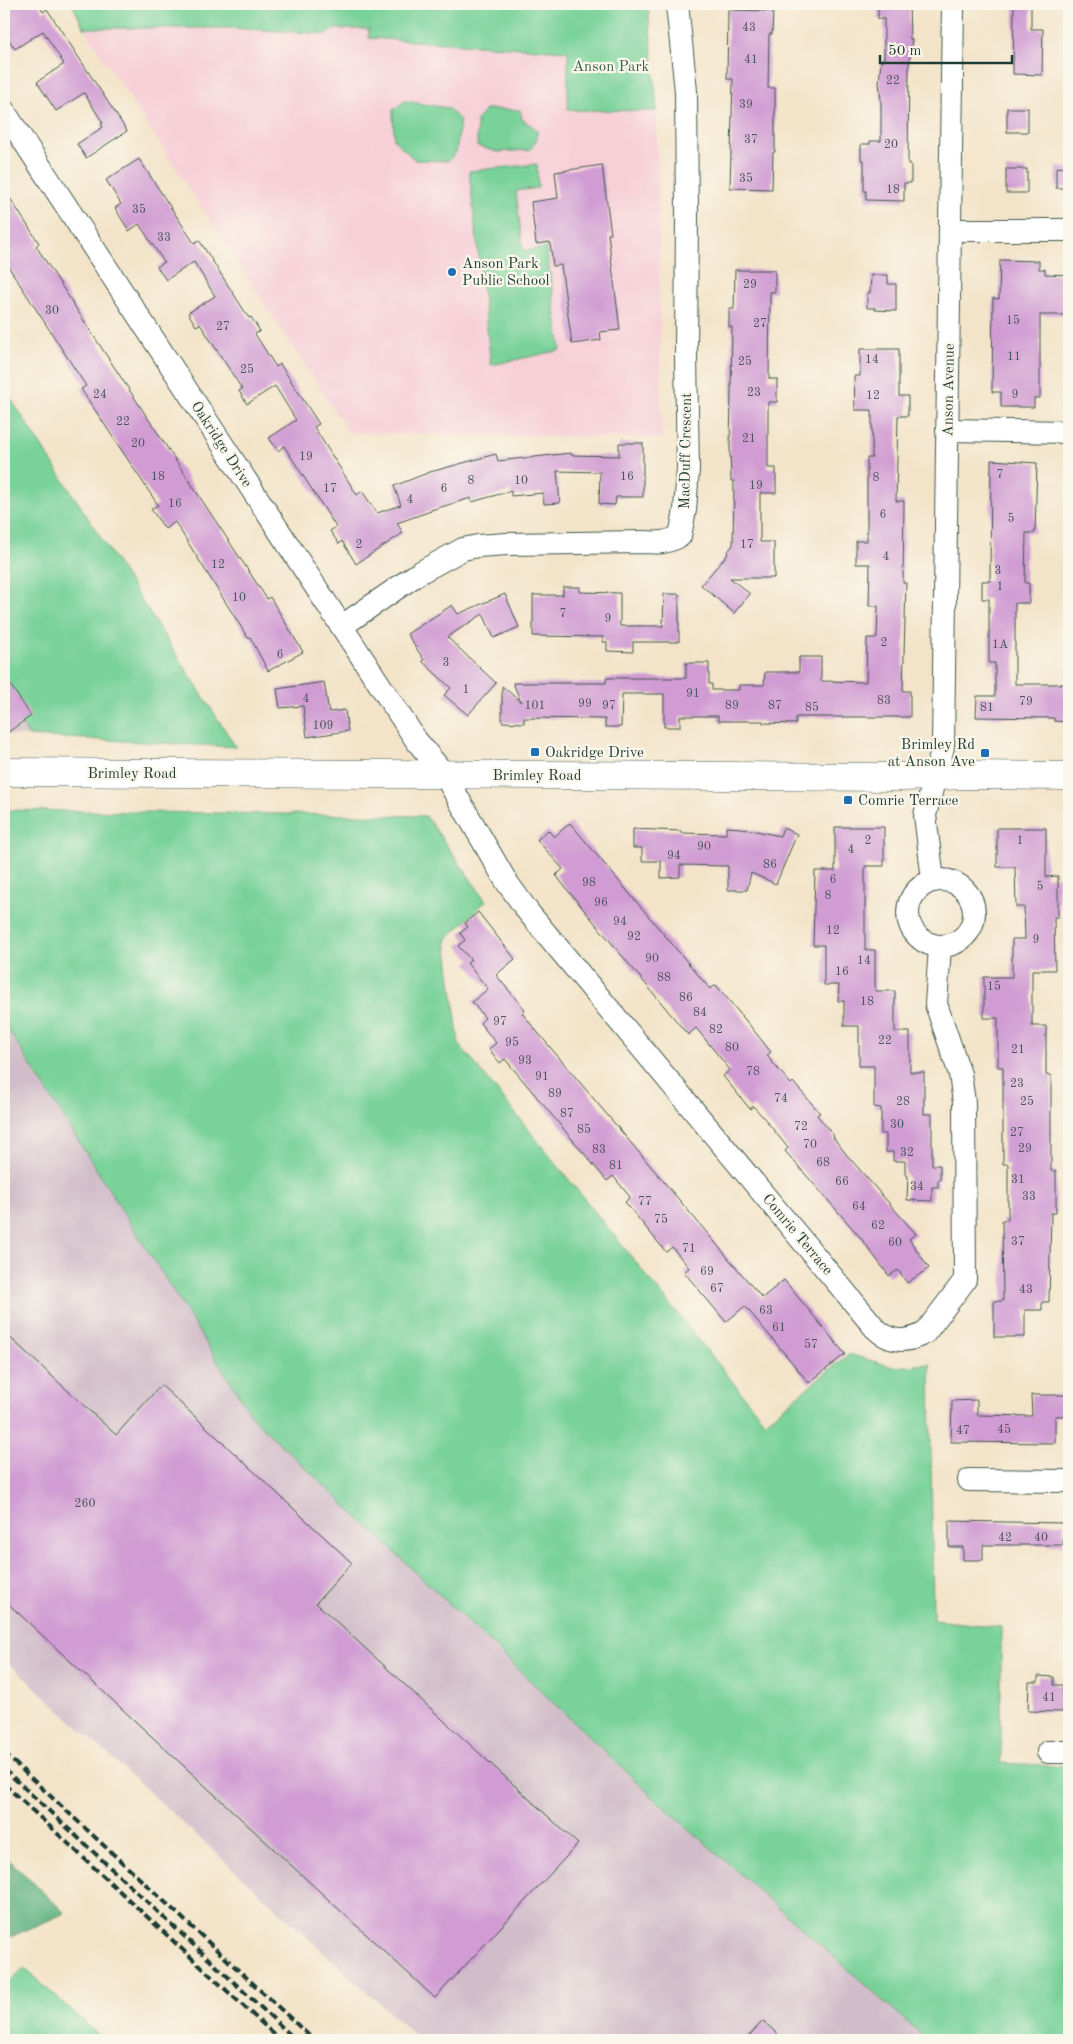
<svg xmlns="http://www.w3.org/2000/svg" width="1073" height="2044" font-family="'Old Standard TT',serif">
  <style>
    .built { fill: #f6cfd7 }
    .industrial { fill: #d1bdc9 }
    .green { fill: #78d299; stroke: #4c8866 }
    .forest { fill: #62b481; stroke: #40785a }
    .building { fill: #d09cd3 }
    .lines { fill: none; stroke-linecap: round; stroke-linejoin: round }
    .minor-casing { stroke: #3f564a; stroke-width: 24 }
    .major-casing { stroke: #3f564a; stroke-width: 29 }
    .minor { stroke: #fff; stroke-width: 22 }
    .major { stroke: #fff; stroke-width: 28 }
    .rail { stroke: #1f3d34; stroke-width: 4; stroke-dasharray: 8 4; stroke-linecap: butt }
    .poi-dot { fill: #1f6fb2; stroke: #fbf7ec; stroke-width: 2 }
    .labels { text-anchor: middle; stroke-width: 4.5; stroke-linejoin: round; paint-order: stroke }
    .number-label { font-size: 12px; fill: #4b555c }
    .park-label { font-size: 15px; fill: #35624d; stroke: #fbf7ec }
    .poi-label { font-size: 15px; fill: #1f3d34; stroke: #fbf7ec; text-anchor: start }
    .street-label { font-size: 15px; fill: #1f3d34; stroke: #fbf7ec }
  </style>
  <rect width="100%" height="100%" fill="#fbf7ec"/>
  <filter id="ink" filterUnits="userSpaceOnUse"><feTurbulence type="fractalNoise" baseFrequency=".02" numOctaves="2"/><feDisplacementMap in="SourceGraphic" scale="10" xChannelSelector="R" yChannelSelector="G"/><feConvolveMatrix kernelMatrix="1 2 1 2 8 2 1 2 1" color-interpolation-filters="sRGB"/></filter>
  <filter id="wash" filterUnits="userSpaceOnUse"><feTurbulence type="fractalNoise" baseFrequency=".0096" numOctaves="4" result="noise"/><feDisplacementMap in="SourceGraphic" scale="20" xChannelSelector="R" yChannelSelector="G"/><feGaussianBlur stdDeviation="1.12" result="paint"/><feColorMatrix in="noise" values="0 0 0 0 0 0 0 0 0 0 0 0 0 0 0 0 0 1.4 0 .05"/><feComposite in="paint" operator="in"/></filter>
  <g filter="url(#wash)">
    <rect width="100%" height="100%" fill="#f3e4c9"/>
    <path class="built" d="M84,28l485,2 -1,80 89,1 5,327 -313,-5z"/>
    <g class="industrial">
      <path d="M4,695l25,41 -25,-1z"/>
      <path d="M4,1023l250,396 399,378 275,243h-508l-416,-381z"/>
    </g>
    <g class="green">
      <path d="M72,4h576l9,107 -89,-1v-59l-199,-13v-9h-35l-8,5 -93,-6h-149z"/>
      <path d="M405,101l43,7 12,12 -4,33 -8,8 -33,-1 -21,-20 -1,-30z"/>
      <path d="M486,109l34,1 2,9 15,11v9l-7,11 -33,2 -20,-6v-26z"/>
      <path d="M537,164l1,24 -22,3 7,60 23,-3 15,102 -70,15 -22,-194z"/>
      <path d="M4,388l232,359 -207,-11 -25,-41z"/>
      <path d="M4,810l422,6 60,85 -40,39 13,104 306,378 84,-68 44,13 37,-3 3,256 68,7v136l68,4v273h-141l-275,-243 -399,-378 -250,-396z"/>
      <path d="M24,1968l80,72h-100v-53z"/>
    </g>
    <path class="forest" d="M4,1855l61,58 -61,27z"/>
    <g id="blocks">
      <g class="building">
        <path d="M4,4h34l5,8 4,-3 80,122 -41,27 -9,-14 26,-17 -2,-3 2,-1 -19,-30 -28,18 -19,-29 27,-18 -21,-33 -28,18 -9,-14 3,-1 -5,-8z"/>
        <path d="M878,4h31l1,35h2l-3,24 -1,101h3v19h-7v18l-38,-1v-9h-2v-31h-3v-16h9v-3h11v-41l-2,-17 2,-22h3v-42h-6z"/>
        <path d="M1014,4h17v25h12l-1,46 -29,-1z"/>
        <path d="M728,10l45,1 -1,23h-3l-1,54h7v64h-2l-1,37 -42,-1 3,-109h-6z"/>
        <rect x="1007" y="108" width="21" height="24"/>
        <path d="M139,159l55,84 5,-3 50,78 2,-1 9,14 -5,3 21,33 4,-3 39,60 -5,3 43,68 5,-4 15,22 24,-8 -7,-19 36,-14 66,-18 2,7 73,-8v2l48,1v-13h24v54h-27l-1,8 -16,-1 1,-32 -43,-1 3,32 -16,1 -1,-11 -32,3v-5l-39,11 -1,-4 -40,12v1l-34,12 6,10 -47,31 -14,-23 -3,3 -9,-13 6,-4 -52,-81 -6,5 -9,-13 27,-18 -21,-34 -28,18 -8,-13 3,-2 -42,-65 -4,2 -8,-13 27,-17 -21,-34 -28,18 -9,-13 7,-5 -25,-38 -10,7 -14,-23 6,-4 -15,-24z"/>
        <path d="M602,165l9,69h-3l12,96 -20,2 1,8 -29,4 -11,-79 -8,1 -3,-24 -14,2 -5,-42 27,-4 -3,-26z"/>
        <path d="M1056,167l13,1v20h-13z"/>
        <rect x="1006" y="169" width="21" height="24"/>
        <path d="M4,189l35,54 -3,3 61,95 170,258 3,-2 33,55 -35,19 -18,-34 -2,1 -73,-116 -10,7 -14,-20 7,-4 -77,-116 5,-3 -82,-126z"/>
        <path d="M1000,260l39,1v8h6v5l24,1v40h-29v83h-6v9h-33v-15h-9l1,-94 6,1z"/>
        <path d="M735,270h40v22h-5l-1,87h8v23h-9v66h8v25h-16v49h14v36h-44l20,16 -16,19 -33,-28 27,-31 -1,-1 6,-8 1,-64h-3l-1,-31 2,-123h-3v-18h5z"/>
        <path d="M871,275h17v9h8v27l-21,-1v-2h-8v-15h3z"/>
        <path d="M860,349h39v47h9v20h-10l-2,85h8l-1,82h3l-3,108h7v26h-114v7l-33,-1v-2h-45v-5h-38v11h-16v-33h-42l-1,33h-16v-8l-81,-1v5l-22,-1v-36l19,16 -8,-19h93v-5h80v-15h23v21h3v6h27v-5h25l1,-13h34v-15h22v24l45,1 1,-44h10l1,-32h-9l1,-42h-14v-23h11v-83h5v-48h-17l-1,-34h6z"/>
        <path d="M991,460l46,3 -2,70h-9l-1,50h4v20h-14v81h54v38l-15,-1v-3l-78,-1 1,-21h18v-33h-6v-64h-7v-18h8z"/>
        <path d="M563,587h17v5l40,1v33h43l1,-32h15v48h-46v10l-26,-1v-9h-4v-5l-70,-1v-41h30z"/>
        <path d="M505,594l14,33 -25,11 -11,-24 -36,23 49,46 -28,32 -24,-20 7,-7 -29,-27 2,-1 -17,-26 45,-29 6,9z"/>
        <path d="M4,675l27,41 -27,19z"/>
        <path d="M324,682l5,30 16,-2 3,21 -41,6 -4,-31 -23,2 -3,-19z"/>
        <path d="M570,823l140,166 6,-4 31,37 24,30 -4,3 5,7 19,22 2,-2 27,31 -3,2 17,21 -1,1 13,17 70,80 -7,5 20,29 -22,15 -9,-13 -9,6 -29,-39 -75,-86 3,-3 -24,-30 -11,-12 -3,3 -27,-33 7,-6 -34,-42 -8,7 -123,-148 -9,-12 7,-6 -26,-29 11,-10 6,7z"/>
        <path d="M726,827l16,1 38,8 3,-8 14,6 -21,50 -25,-11 -4,17h-19v-24l-48,-1v12l-19,1v-17h-19v-13h-9v-19l48,2v2l45,1z"/>
        <path d="M835,827h49v39h-19v84h10v41h20v41h15v40h14v42h8v51h8v15h-2v7h-6v14l-25,-1 1,-24 -3,-2v-13h-12v-9h-7v-18h-5v-26l-7,-1v-41h-15v-40h-15v-25h-6l1,-16h-15v-40h-11l2,-74h20z"/>
        <path d="M997,828h49v49l12,-1v41h-4l1,53h-23v56h14v49h5v96h5v42h-5l-2,89h-7v8h-17v27h-31v-36h9l-1,-81h6v-56h-5v-97h-5v-49h-14v-41h28v-38h13l-1,-32h-8l-1,-40h-18z"/>
        <path d="M478,912l37,47 -19,16 29,35 -3,3 17,21 223,264 22,-18 61,74 -36,29 -64,-77 -19,16 -42,-50 5,-4 -17,-21 -6,5 -41,-50 5,-5 -17,-21 -6,5 -102,-122 -5,4 -11,-14 7,-6 -16,-20 5,-5 -13,-16 16,-13 -21,-26 4,-3 -13,-14 7,-6 -5,-7 8,-6 -3,-4z"/>
        <path d="M4,1332l112,103 45,-50 191,178 -36,40 262,241 -143,154 -431,-398z"/>
        <path d="M1031,1395h38v21h-14v27l-104,-1 1,-41 25,-1v15l55,1z"/>
        <path d="M949,1521l115,2 -1,22h-80v15h-20v-13h-14z"/>
        <path d="M1038,1676l16,1v8h9v27l-35,-1 1,-29h9z"/>
        <path d="M763,2021l21,19h-39z"/>
      </g>
    </g>
  </g>
  <g filter="url(#ink)">
    <use href="#blocks" fill-opacity="0" stroke="#3f564a" stroke-width="1"/>
    <g class="lines">
      <g class="minor-casing">
        <g id="minor">
          <path d="M4,111l412,629 28,34 62,107 23,32 346,415c15,15 32,15 50,5l40,-53 -1,-178 -4,-28 -24,-70 4,-57"/>
          <path d="M951,230h118"/>
          <path d="M947,430l122,2"/>
          <path d="M342,626l77,-53 44,-24 15,-3 29,-2 137,-2c14,1 23,1 36,-6l5,-26 3,-41 -2,-112 1,-142 -1,-124 -9,-87"/>
          <circle cx="941" cy="913" r="33"/>
          <path d="M933,880l-8,-65 18,-68 10,-743"/>
          <path d="M969,1480l100,1"/>
          <path d="M1048,1752h21"/>
        </g>
      </g>
      <g class="major-casing">
        <path id="major" d="M4,772l898,5 69,-2 98,1"/>
      </g>
      <use href="#minor" class="minor"/>
      <use href="#major" class="major"/>
      <g class="rail">
        <path d="M4,1753l310,287"/>
        <path d="M4,1769l292,271"/>
        <path d="M4,1784l276,256"/>
      </g>
    </g>
  </g>
  <g class="poi-dot">
    <circle cx="452" cy="272" r="5"/>
    <rect x="530" y="747" width="10" height="10" rx="2.5"/>
    <rect x="980" y="748" width="10" height="10" rx="2.5"/>
    <rect x="843" y="795" width="10" height="10" rx="2.5"/>
  </g>
  <g class="labels">
    <g class="number-label">
      <text x="749" y="31">43</text>
      <text x="751" y="63">41</text>
      <text x="893" y="84">22</text>
      <text x="746" y="108">39</text>
      <text x="751" y="143">37</text>
      <text x="891" y="148">20</text>
      <text x="746" y="182">35</text>
      <text x="893" y="193">18</text>
      <text x="139" y="213">35</text>
      <text x="164" y="241">33</text>
      <text x="750" y="288">29</text>
      <text x="52" y="314">30</text>
      <text x="1013" y="324">15</text>
      <text x="760" y="327">27</text>
      <text x="223" y="330">27</text>
      <text x="1014" y="360">11</text>
      <text x="872" y="363">14</text>
      <text x="745" y="365">25</text>
      <text x="247" y="373">25</text>
      <text x="754" y="396">23</text>
      <text x="100" y="398">24</text>
      <text x="1015" y="398">9</text>
      <text x="873" y="399">12</text>
      <text x="123" y="425">22</text>
      <text x="749" y="442">21</text>
      <text x="138" y="447">20</text>
      <text x="306" y="460">19</text>
      <text x="1000" y="478">7</text>
      <text x="158" y="480">18</text>
      <text x="627" y="480">16</text>
      <text x="876" y="481">8</text>
      <text x="471" y="484">8</text>
      <text x="521" y="484">10</text>
      <text x="756" y="489">19</text>
      <text x="330" y="492">17</text>
      <text x="444" y="492">6</text>
      <text x="410" y="503">4</text>
      <text x="175" y="507">16</text>
      <text x="883" y="518">6</text>
      <text x="1011" y="522">5</text>
      <text x="359" y="548">2</text>
      <text x="747" y="548">17</text>
      <text x="886" y="560">4</text>
      <text x="218" y="568">12</text>
      <text x="998" y="574">3</text>
      <text x="1000" y="590">1</text>
      <text x="239" y="601">10</text>
      <text x="563" y="617">7</text>
      <text x="608" y="622">9</text>
      <text x="884" y="646">2</text>
      <text x="1000" y="648">1A</text>
      <text x="280" y="658">6</text>
      <text x="446" y="666">3</text>
      <text x="466" y="693">1</text>
      <text x="693" y="697">91</text>
      <text x="306" y="702">4</text>
      <text x="884" y="704">83</text>
      <text x="1026" y="705">79</text>
      <text x="585" y="707">99</text>
      <text x="535" y="709">101</text>
      <text x="609" y="709">97</text>
      <text x="732" y="709">89</text>
      <text x="775" y="709">87</text>
      <text x="812" y="711">85</text>
      <text x="987" y="711">81</text>
      <text x="323" y="729">109</text>
      <text x="868" y="844">2</text>
      <text x="1020" y="844">1</text>
      <text x="704" y="850">90</text>
      <text x="851" y="853">4</text>
      <text x="674" y="859">94</text>
      <text x="770" y="868">86</text>
      <text x="833" y="883">6</text>
      <text x="589" y="886">98</text>
      <text x="1040" y="890">5</text>
      <text x="828" y="899">8</text>
      <text x="601" y="906">96</text>
      <text x="620" y="925">94</text>
      <text x="833" y="934">12</text>
      <text x="634" y="940">92</text>
      <text x="1036" y="943">9</text>
      <text x="652" y="962">90</text>
      <text x="864" y="964">14</text>
      <text x="842" y="975">16</text>
      <text x="664" y="981">88</text>
      <text x="994" y="990">15</text>
      <text x="686" y="1001">86</text>
      <text x="867" y="1005">18</text>
      <text x="700" y="1016">84</text>
      <text x="500" y="1025">97</text>
      <text x="716" y="1033">82</text>
      <text x="885" y="1044">22</text>
      <text x="512" y="1046">95</text>
      <text x="732" y="1051">80</text>
      <text x="1018" y="1053">21</text>
      <text x="525" y="1064">93</text>
      <text x="753" y="1075">78</text>
      <text x="542" y="1080">91</text>
      <text x="1017" y="1087">23</text>
      <text x="555" y="1097">89</text>
      <text x="781" y="1102">74</text>
      <text x="903" y="1105">28</text>
      <text x="1027" y="1105">25</text>
      <text x="567" y="1117">87</text>
      <text x="897" y="1128">30</text>
      <text x="801" y="1130">72</text>
      <text x="584" y="1133">85</text>
      <text x="1017" y="1136">27</text>
      <text x="810" y="1148">70</text>
      <text x="1025" y="1152">29</text>
      <text x="599" y="1153">83</text>
      <text x="907" y="1156">32</text>
      <text x="823" y="1166">68</text>
      <text x="616" y="1169">81</text>
      <text x="1018" y="1183">31</text>
      <text x="842" y="1185">66</text>
      <text x="917" y="1190">34</text>
      <text x="1029" y="1200">33</text>
      <text x="645" y="1205">77</text>
      <text x="859" y="1210">64</text>
      <text x="661" y="1223">75</text>
      <text x="878" y="1229">62</text>
      <text x="1018" y="1245">37</text>
      <text x="895" y="1246">60</text>
      <text x="689" y="1252">71</text>
      <text x="707" y="1275">69</text>
      <text x="717" y="1292">67</text>
      <text x="1026" y="1293">43</text>
      <text x="766" y="1314">63</text>
      <text x="779" y="1331">61</text>
      <text x="811" y="1348">57</text>
      <text x="1004" y="1433">45</text>
      <text x="963" y="1434">47</text>
      <text x="85" y="1507">260</text>
      <text x="1005" y="1541">42</text>
      <text x="1041" y="1541">40</text>
      <text x="1049" y="1701">41</text>
    </g>
    <g class="park-label">
      <text x="611" y="71">Anson Park</text>
    </g>
    <g class="poi-label">
      <text x="462" y="268">Anson Park<tspan x="462" dy="17">Public School</tspan></text>
      <text x="975" y="749" text-anchor="end">Brimley Rd<tspan x="975" dy="17">at Anson Ave</tspan></text>
      <text x="545" y="757">Oakridge Drive</text>
      <text x="858" y="805">Comrie Terrace</text>
    </g>
    <g class="street-label">
      <text transform="translate(948 390) rotate(-89)" y="5">Anson Avenue</text>
      <text transform="translate(222 444) rotate(57)" y="5">Oakridge Drive</text>
      <text transform="translate(685 451) rotate(-89)" y="5">MacDuff Crescent</text>
      <text x="132" y="778">Brimley Road</text>
      <text x="537" y="780">Brimley Road</text>
      <text transform="translate(798 1234) rotate(50)" y="5">Comrie Terrace</text>
    </g>
  </g>
  <rect width="1073" height="2044" fill="none" stroke="#fbf7ec" stroke-width="20"/>
  <path d="M880 55v8h132v-8" fill="none" stroke="#1f3d34" stroke-width="2.5"/>
  <text x="888" y="55" font-size="15" fill="#1f3d34" stroke="#fbf7ec" stroke-width="4" paint-order="stroke">50 m</text>
</svg>
